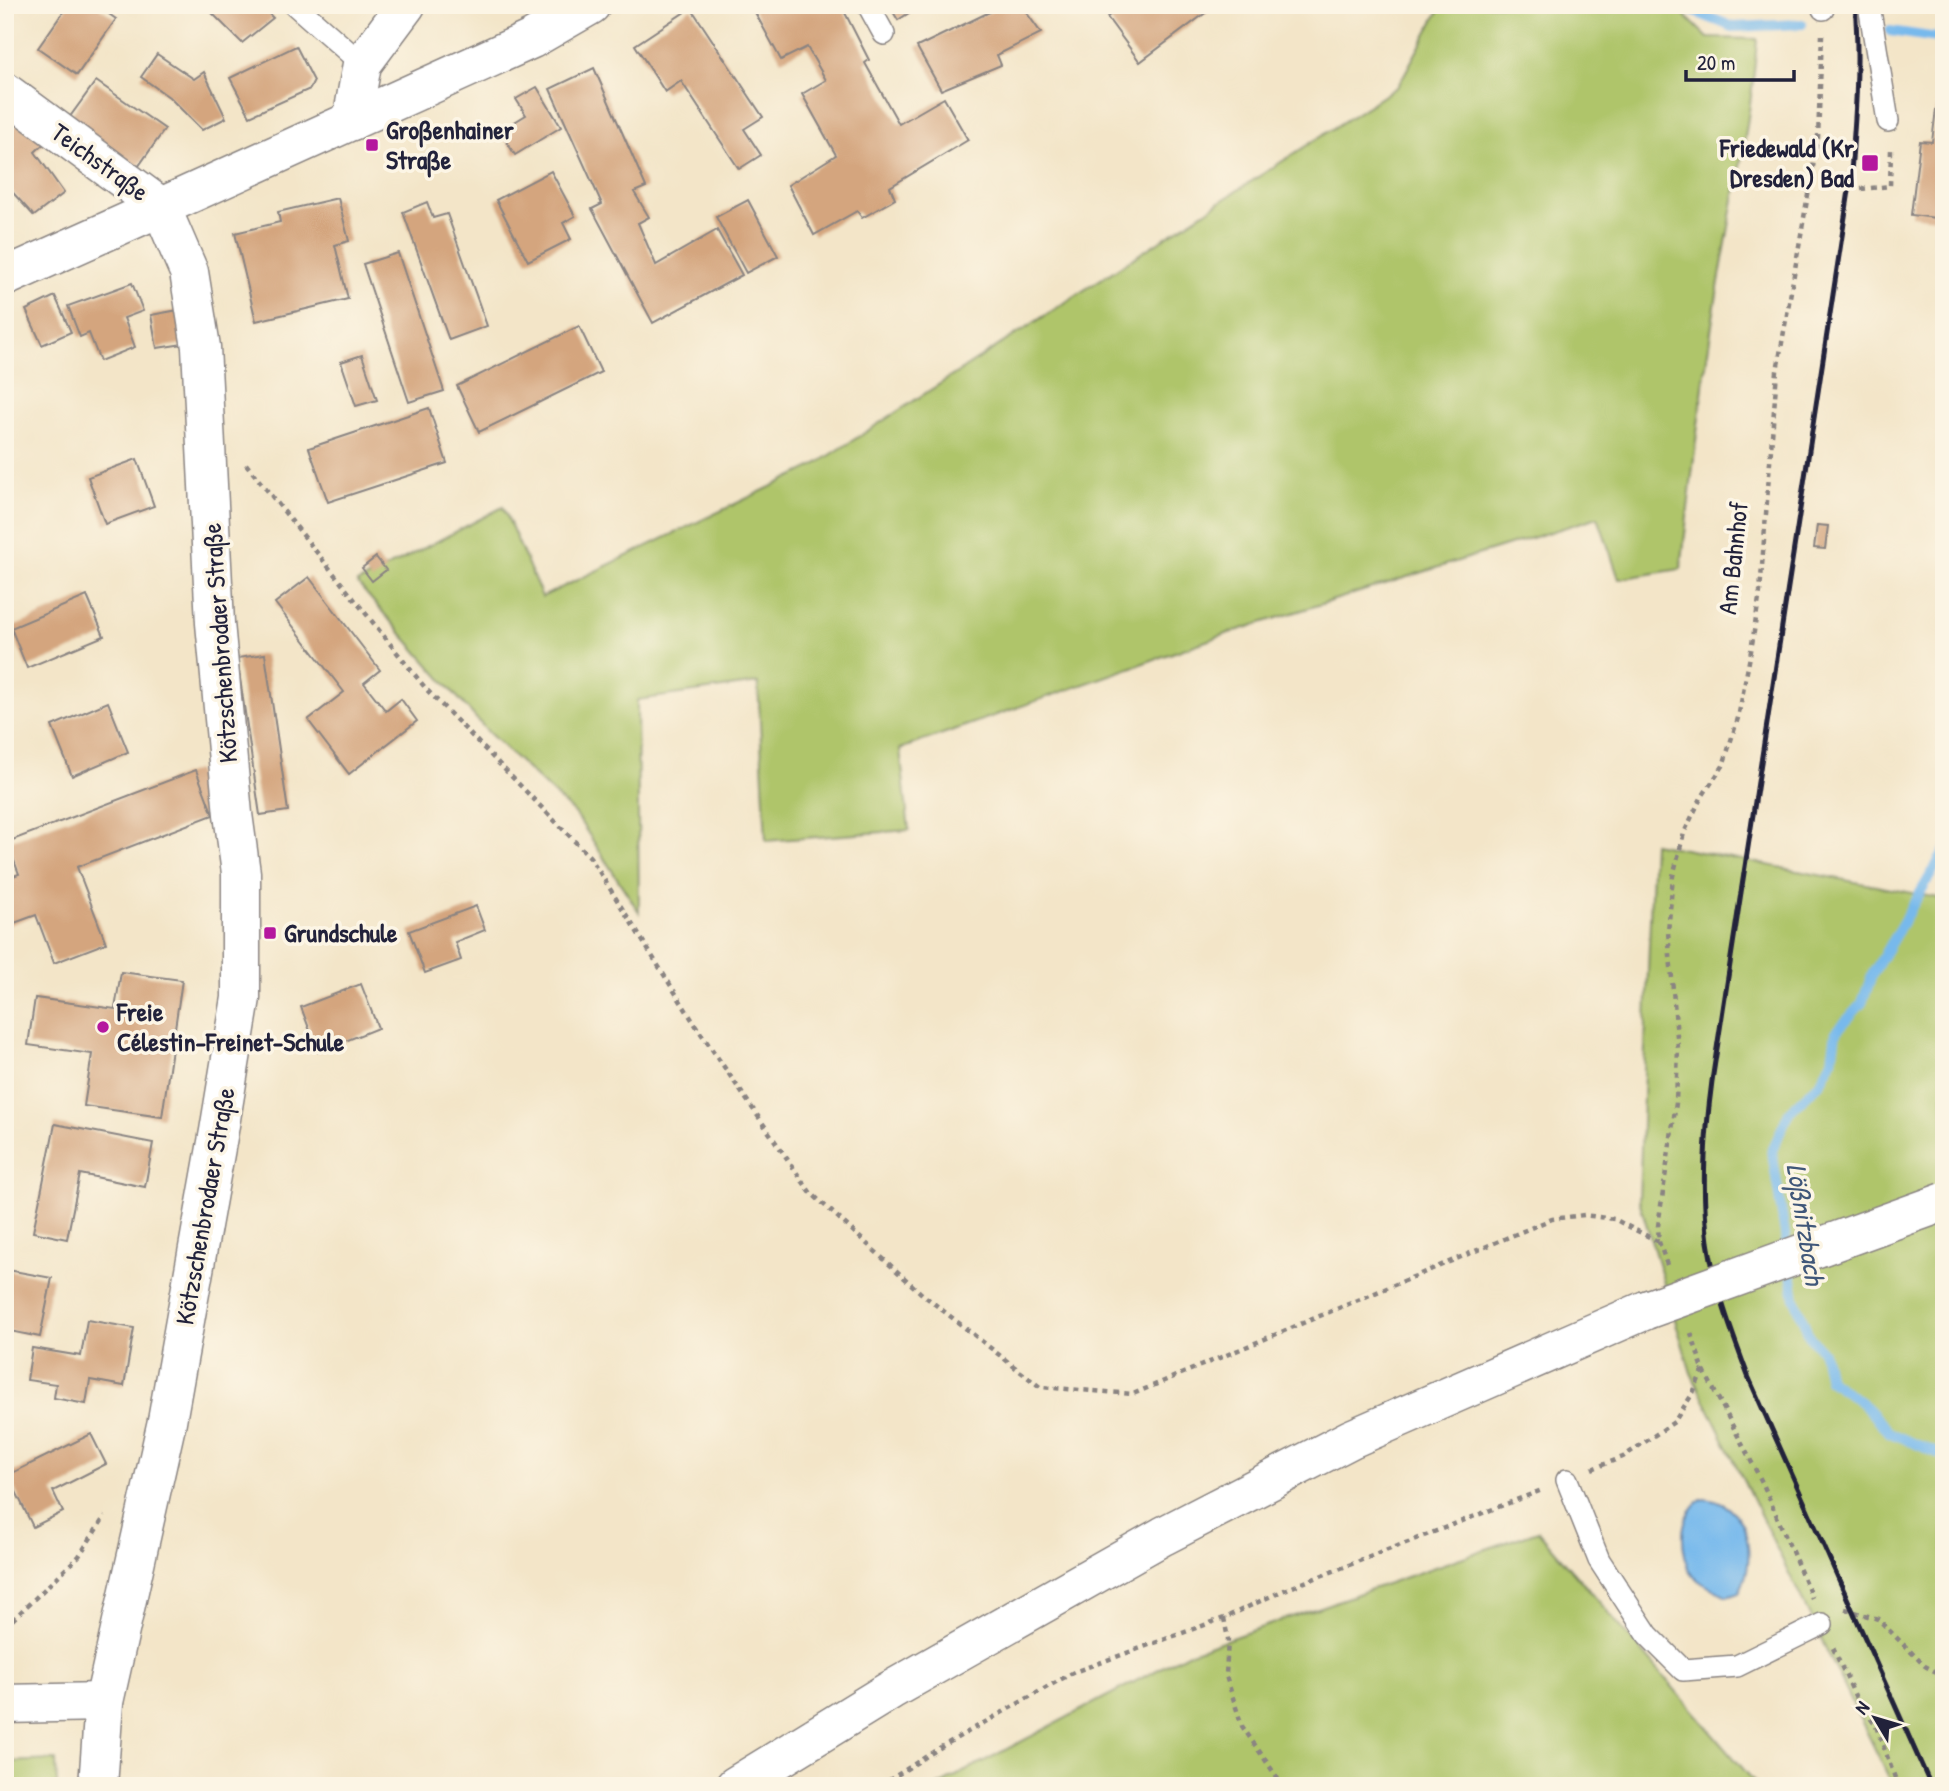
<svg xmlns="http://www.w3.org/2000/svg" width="1949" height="1791" font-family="'Patrick Hand',sans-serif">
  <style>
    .green { fill: #afc56a; stroke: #687452; stroke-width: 2 }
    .water { fill: #77b9ec; stroke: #4c6e94; stroke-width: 2 }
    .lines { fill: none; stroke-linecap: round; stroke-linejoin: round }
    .stream { stroke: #77b9ec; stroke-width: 10 }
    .building { fill: #d4a57e }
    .service-casing { stroke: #8a8482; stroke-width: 24 }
    .minor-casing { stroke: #8a8482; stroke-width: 41 }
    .tertiary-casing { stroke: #8a8482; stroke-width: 41 }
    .secondary-casing { stroke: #8a8482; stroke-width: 41 }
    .path { stroke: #8a8482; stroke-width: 4.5; stroke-dasharray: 5 5; stroke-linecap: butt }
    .service { stroke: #fff; stroke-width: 21 }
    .minor { stroke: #fff; stroke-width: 38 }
    .tertiary { stroke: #fff; stroke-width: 38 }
    .secondary { stroke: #fff; stroke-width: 38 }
    .rail { stroke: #22223b; stroke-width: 5 }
    .secondary-bridge-casing { stroke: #8a8482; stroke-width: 41; stroke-linecap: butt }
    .secondary-bridge { stroke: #fff; stroke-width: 38 }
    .poi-dot { fill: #b5179e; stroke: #fcf5e5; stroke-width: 2.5 }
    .labels { text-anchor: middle; stroke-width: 7; stroke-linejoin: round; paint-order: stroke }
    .poi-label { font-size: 26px; font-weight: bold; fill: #22223b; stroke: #fcf5e5; text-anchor: start }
    .street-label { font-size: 26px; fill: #22223b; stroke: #fcf5e5 }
    .water-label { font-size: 28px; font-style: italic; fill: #405779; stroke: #fcf5e5 }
  </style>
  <rect width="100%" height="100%" fill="#fcf5e5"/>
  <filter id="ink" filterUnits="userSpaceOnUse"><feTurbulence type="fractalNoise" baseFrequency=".0143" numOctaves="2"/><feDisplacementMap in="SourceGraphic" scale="14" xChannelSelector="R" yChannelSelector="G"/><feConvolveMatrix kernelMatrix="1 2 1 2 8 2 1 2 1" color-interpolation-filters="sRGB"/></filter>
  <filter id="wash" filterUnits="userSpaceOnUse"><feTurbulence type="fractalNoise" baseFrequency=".00686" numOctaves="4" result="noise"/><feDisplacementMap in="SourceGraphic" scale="28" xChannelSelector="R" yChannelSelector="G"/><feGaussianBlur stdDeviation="1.57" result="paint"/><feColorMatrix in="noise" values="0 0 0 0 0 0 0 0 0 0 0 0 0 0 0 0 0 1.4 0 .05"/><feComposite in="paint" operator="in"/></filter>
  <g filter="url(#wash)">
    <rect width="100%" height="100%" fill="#f3e5c8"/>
    <g class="green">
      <path d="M1442,5h232l34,33 49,1c-6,84 -25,166 -39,249 -16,93 -26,187 -37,281l-62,10 -21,-62 -372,117 -326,115 9,81 -143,11 -8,-158 -121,17 2,212 -63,-97 -87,-82 -132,-150 146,-76 39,90 270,-130 586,-381z"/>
      <path d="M1653,843l291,56v887h-51l-202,-413 -52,-173z"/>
      <path d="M1538,1531l220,255h-821l254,-134z"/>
      <path d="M56,1760l1,26h-52v-24z"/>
    </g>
    <path class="water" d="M1701,1499c47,0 58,58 38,93l-12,4c-11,-6 -30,-13 -38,-25 -2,-3 -3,-12 -4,-16 -5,-24 -2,-39 16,-56z"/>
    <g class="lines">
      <g class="stream">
        <path d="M1678,5l55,22 69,-3"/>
        <path d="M1890,31l54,8"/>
        <path d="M1944,852l-72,123 -10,28 -26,29 -4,28 -12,23 -31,29 -17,39 23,148 14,37 14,16 6,28 33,23 28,30 54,23"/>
      </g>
    </g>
    <g id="blocks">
      <g class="building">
        <path d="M68,5h28l20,14 -39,56 -39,-27z"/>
        <path d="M204,5h56l13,13 -31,25z"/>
        <path d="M751,5h90l28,55 -4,3 34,61 45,-26 24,42 -78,47 5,12 -33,19 -5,-7 -43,24 -26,-50 48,-30 -34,-61 24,-14 -19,-33 -26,13z"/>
        <path d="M889,5h32l-23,15z"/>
        <path d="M1004,5h17l20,28 -44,22 4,10 -60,25 -24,-43z"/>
        <path d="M1124,5h92l-76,57 -33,-45z"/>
        <path d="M691,8l72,109 -19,12 17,26 -22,14 -58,-88 -16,11 -30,-47z"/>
        <path d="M296,46l18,35 -4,8 -60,27 -20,-38z"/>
        <path d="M157,54l37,25 10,-7 22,46 -24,12 -33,-33 -28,-20z"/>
        <path d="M594,68l52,119 -12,5 15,25 -11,6 18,42 61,-35 25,45 -89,48 -61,-114 10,-5 -52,-115z"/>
        <path d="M96,81l69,48 -27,38 -69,-49z"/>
        <path d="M537,87l24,40 -46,28 -15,-24 26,-16 -10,-16z"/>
        <path d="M1936,109l8,1v109l-33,-4 9,-74 12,1z"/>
        <path d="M28,116l24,20 -17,16 29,41 -30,23 -29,-32v-48z"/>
        <path d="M551,171l24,45 -12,7 8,16 -43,22 -32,-61z"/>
        <path d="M338,198l11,43 -14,4 13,54 -92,22 -21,-88 45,-11 -2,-10z"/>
        <path d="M748,200l30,56 -32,17 -30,-56z"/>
        <path d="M427,202l6,16 14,-4 40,112 -38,14 -46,-128z"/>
        <path d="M398,253l46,138 -35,11 -46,-138z"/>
        <path d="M132,283l11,28 -19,7 11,29 -35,14 -11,-28 -9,4 -12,-31z"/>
        <path d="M55,296l16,36 -29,13 -16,-35z"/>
        <path d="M184,309l6,34 -33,5 -6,-33z"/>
        <path d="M579,326l22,46 -122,60 -22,-46z"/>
        <path d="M362,355l15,45 -21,6 -15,-44z"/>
        <path d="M429,408l18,55 -119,39 -19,-54z"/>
        <path d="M137,459l17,47 -49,18 -17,-47z"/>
        <path d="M1817,525l11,1 -3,23 -11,-1z"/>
        <path d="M376,557l10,13 -14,11 -10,-13z"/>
        <path d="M309,577l71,93 -16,13 22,28 15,-12 16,22 -68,53 -41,-54 36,-28 -69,-89z"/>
        <path d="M87,596l17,40 -77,32 -16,-40z"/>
        <path d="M265,654l23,157 -28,4 -23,-157z"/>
        <path d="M108,702l20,50 -56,24 -20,-50z"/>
        <path d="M196,770l17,45 -136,52 29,76 -52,20 -18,-48 -30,11 -1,-47 14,-5 -12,-32z"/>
        <path d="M476,906l9,24 -30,12 6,18 -36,13 -16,-42z"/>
        <path d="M121,972l61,8 -20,137 -78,-11 8,-52 -64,-9 7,-47 80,11z"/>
        <path d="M361,984l17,44 -60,24 -17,-45z"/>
        <path d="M55,1124l98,19 -8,44 -65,-13 -13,65 -34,-7z"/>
        <path d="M8,1270l44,8 -12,59 -35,-7v-44z"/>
        <path d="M87,1320l47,8 -10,58 -34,-6 -4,24 -32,-6 2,-14 -29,-4 5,-32 49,8z"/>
        <path d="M91,1434l15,30 -53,27 10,21 -30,15 -25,-52z"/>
      </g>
    </g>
  </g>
  <g filter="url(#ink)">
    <use href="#blocks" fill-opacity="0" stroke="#8a8482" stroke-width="2"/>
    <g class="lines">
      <g class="service-casing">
        <g id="service">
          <path d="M295,5l67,59"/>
          <path d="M868,5l16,29"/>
          <path d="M1869,5l19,116"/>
          <path d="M1823,9v-4"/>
          <path d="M1567,1480l32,80 49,75 35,35 54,-4 85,-42"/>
        </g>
      </g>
      <g class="minor-casing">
        <g id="minor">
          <path d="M5,92l156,115 -156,70"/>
          <path d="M352,121l10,-57 44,-59"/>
          <path d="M5,1704l99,-2"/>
        </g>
      </g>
      <g class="tertiary-casing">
        <path id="tertiary" d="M98,1786l6,-84 63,-281 52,-290 22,-133v-125l-8,-59 -18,-191 -14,-276 -12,-75 -28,-65 371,-168 59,-34"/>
      </g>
      <g class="secondary-casing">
        <path id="secondary" d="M735,1786l156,-96 272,-154 188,-97 295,-129"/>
      </g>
      <g class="path">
        <path d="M1861,189l29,-3 1,-36"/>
        <path d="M246,464l181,226 163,167 108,172 112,163 112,102 118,93 93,7 419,-175 32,-4 30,4 45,23"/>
        <path d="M1667,1265l-8,-23 -1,-16 18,-123 2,-55 -10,-116 5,-56 11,-43 17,-35 22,-32 15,-48 13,-67 9,-59 17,-221 41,-233 4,-103"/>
        <path d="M1691,1333l12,36 60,115 49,114"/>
        <path d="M1592,1469l31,-12 51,-35 19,-29 10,-24"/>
        <path d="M1845,1609l33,10 47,47 19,10"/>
        <path d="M1224,1618l4,21 -2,37 16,50 41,60"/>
        <path d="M5,1627l74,-71 26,-40"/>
        <path d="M1833,1648l23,50 20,28 22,60"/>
        <path d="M880,1786l61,-39 133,-75 150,-54 58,-27 260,-101"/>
      </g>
      <use href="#service" class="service"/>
      <use href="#minor" class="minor"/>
      <use href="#tertiary" class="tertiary"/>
      <use href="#secondary" class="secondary"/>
      <path class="rail" d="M1855,5c5,60 0,119 -5,179l-138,897c-7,54 -11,107 -4,161 7,46 24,91 40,134l183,410"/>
      <g class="secondary-bridge-casing">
        <path id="secondary-bridge" d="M1646,1310l298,-108"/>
      </g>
      <use href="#secondary-bridge" class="secondary-bridge"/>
    </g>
  </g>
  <g class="poi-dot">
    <rect x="365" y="138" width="14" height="14" rx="3.5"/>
    <rect x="1861" y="154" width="18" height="18" rx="3.5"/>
    <rect x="263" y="926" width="14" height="14" rx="3.5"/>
    <circle cx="103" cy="1027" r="7"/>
  </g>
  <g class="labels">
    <g class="poi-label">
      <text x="386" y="139">Großenhainer<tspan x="386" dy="30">Straße</tspan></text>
      <text x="1854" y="157" text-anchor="end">Friedewald (Kr<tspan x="1854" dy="30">Dresden) Bad</tspan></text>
      <text x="284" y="942">Grundschule</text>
      <text x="117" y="1021">Freie<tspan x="117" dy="30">Célestin-Freinet-Schule</tspan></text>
    </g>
    <g class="street-label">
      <text transform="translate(100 162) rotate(36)" y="9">Teichstraße</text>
      <text transform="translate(1733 558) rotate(-84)" y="9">Am Bahnhof</text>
      <text transform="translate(220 643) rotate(-94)" y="9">Kötzschenbrodaer Straße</text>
      <text transform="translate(205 1206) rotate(-80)" y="9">Kötzschenbrodaer Straße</text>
    </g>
    <g class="water-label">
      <text transform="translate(1806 1224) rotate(81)" y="10">Lößnitzbach</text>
    </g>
  </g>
  <rect width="1949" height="1791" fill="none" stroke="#fcf5e5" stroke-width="28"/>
  <g transform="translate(1875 1718) rotate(308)" stroke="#fcf5e5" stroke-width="5" paint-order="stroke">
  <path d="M0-5L12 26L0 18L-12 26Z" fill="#22223b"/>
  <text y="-10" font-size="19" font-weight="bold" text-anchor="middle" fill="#22223b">N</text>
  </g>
  <path d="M1686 70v10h108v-10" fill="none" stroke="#22223b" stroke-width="3.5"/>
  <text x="1697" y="70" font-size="21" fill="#22223b" stroke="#fcf5e5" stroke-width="5" paint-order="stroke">20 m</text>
</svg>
